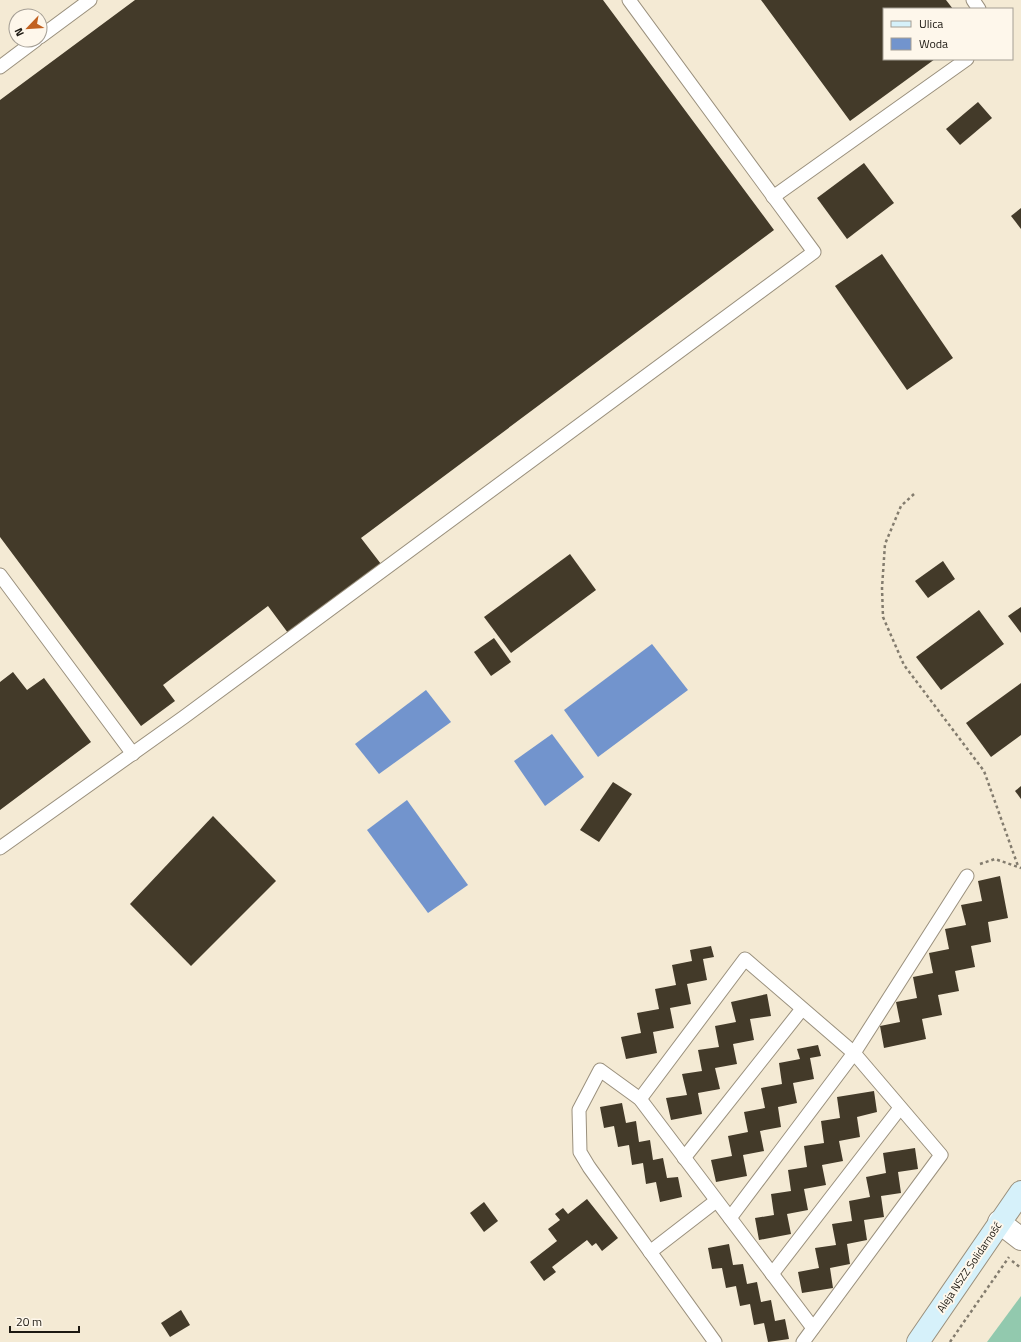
<svg xmlns="http://www.w3.org/2000/svg" width="1021" height="1342" font-family="'Titillium Web',sans-serif">
  <style>
    .green { fill: #92c9ae }
    .water { fill: #7294cd }
    .building { fill: #433a29 }
    .lines { fill: none; stroke-linecap: round; stroke-linejoin: round }
    .lane-casing { stroke: #9a907d; stroke-width: 15 }
    .street-casing { stroke: #9a907d; stroke-width: 24 }
    .secondary-casing { stroke: #9a907d; stroke-width: 24 }
    .path { stroke: #837c6e; stroke-width: 2.5; stroke-dasharray: 3 3; stroke-linecap: butt }
    .lane { stroke: #fff; stroke-width: 13 }
    .street { stroke: #fff; stroke-width: 22 }
    .secondary { stroke: #d6f1fa; stroke-width: 22 }
    .labels { text-anchor: middle; stroke-width: 4; stroke-linejoin: round; paint-order: stroke }
    .street-label { font-size: 11px; fill: #1c1811; stroke: #fef7eb }
  </style>
  <rect width="100%" height="100%" fill="#f4ead4"/>
  <path class="green" d="M1021,1296v46h-34z"/>
  <g class="water">
    <path d="M652,644l36,46 -90,67 -34,-47z"/>
    <path d="M426,690l25,32 -72,52 -24,-30z"/>
    <path d="M552,734l32,43 -39,29 -31,-45z"/>
    <path d="M407,800l61,85 -40,28 -61,-83z"/>
  </g>
  <g class="building">
    <path d="M135,0h468l171,230 -413,308 20,26 -93,69 -20,-27 -105,79 12,16 -34,25 -141,-189v-437z"/>
    <path d="M761,0h185l7,9h-69v50h51l-85,62z"/>
    <path d="M978,102l14,16 -32,27 -14,-16z"/>
    <path d="M864,163l30,40 -47,36 -30,-41z"/>
    <path d="M1021,208v21l-10,-13z"/>
    <path d="M882,254l71,104 -46,32 -72,-104z"/>
    <path d="M570,554l26,36 -85,63 -27,-36z"/>
    <path d="M943,561l12,18 -27,19 -13,-17z"/>
    <path d="M1021,607v26l-13,-17z"/>
    <path d="M979,610l25,34 -63,46 -25,-33z"/>
    <path d="M494,638l17,24 -20,14 -17,-24z"/>
    <path d="M13,672l14,18 17,-12 47,64 -91,68v-128z"/>
    <path d="M1021,683v52l-30,22 -25,-34z"/>
    <path d="M613,782l19,12 -33,48 -19,-12z"/>
    <path d="M1021,786v13l-6,-8z"/>
    <path d="M213,816l63,65 -85,85 -61,-62z"/>
    <path d="M1000,876l8,42 -20,4 3,20 -20,4 4,21 -20,4 4,20 -21,4 4,20 -20,4 4,20 -42,9 -4,-22 20,-4 -4,-20 21,-4 -4,-21 20,-4 -4,-20 20,-4 -4,-20 21,-4 -5,-20 21,-4 -4,-20z"/>
    <path d="M711,946l3,11 -11,2 4,21 -20,4 4,20 -21,4 4,20 -21,4 4,21 -31,6 -5,-22 20,-4 -4,-20 22,-4 -4,-20 21,-4 -4,-20 20,-4 -2,-11z"/>
    <path d="M767,994l4,22 -21,3 4,21 -21,4 4,20 -22,4 5,21 -22,4 4,21 -31,6 -5,-22 21,-3 -5,-21 20,-3 -4,-21 21,-3 -4,-21 21,-4 -5,-20z"/>
    <path d="M818,1045l3,11 -11,2 4,21 -21,4 4,20 -19,4 3,20 -21,4 4,20 -21,4 4,21 -31,6 -5,-22 21,-4 -4,-20 20,-4 -4,-20 21,-4 -4,-20 21,-4 -3,-21 21,-4 -3,-10z"/>
    <path d="M874,1091l3,21 -20,5 3,20 -21,4 4,20 -21,4 4,20 -22,4 4,21 -21,4 4,20 -32,6 -4,-22 19,-3 -3,-21 20,-3 -3,-21 19,-3 -3,-21 20,-3 -3,-22 19,-3 -3,-21z"/>
    <path d="M622,1103l4,20 10,-2 3,21 11,-2 3,20 10,-2 4,20 11,-1 4,20 -22,5 -4,-20 -10,2 -3,-21 -11,2 -3,-20 -11,2 -4,-21 -10,2 -4,-21z"/>
    <path d="M915,1148l3,21 -20,3 3,21 -20,3 3,21 -20,3 3,20 -20,4 3,20 -20,4 3,20 -31,5 -4,-21 21,-4 -4,-20 21,-3 -4,-21 20,-3 -3,-20 21,-4 -4,-20 20,-4 -3,-20z"/>
    <path d="M587,1199l31,39 -16,13 -6,-8 -4,3 -5,-6 -35,27 4,5 -12,9 -14,-19 27,-21 -9,-12 12,-9 -5,-6 8,-6 5,6z"/>
    <path d="M484,1202l14,19 -14,11 -14,-19z"/>
    <path d="M729,1244l4,21 10,-1 4,20 10,-2 4,20 10,-2 4,21 10,-2 4,20 -21,3 -4,-19 -10,2 -4,-21 -10,2 -4,-20 -10,2 -4,-20 -10,1 -4,-21z"/>
    <path d="M181,1310l9,15 -20,12 -9,-14z"/>
  </g>
  <g class="lines">
    <g class="lane-casing">
      <g id="lane">
        <path d="M973,0l6,9"/>
        <path d="M40,37l50,-37"/>
        <path d="M0,67l36,-27"/>
        <path d="M773,197l194,-138"/>
        <path d="M0,575l133,179"/>
        <path d="M0,848l184,-131 630,-465 -185,-252"/>
        <path d="M640,1099l105,-140 109,94 87,102 -138,187"/>
        <path d="M684,1158l118,-149"/>
        <path d="M730,1218l124,-165 113,-177"/>
        <path d="M650,1252l66,-51"/>
        <path d="M772,1274l128,-166"/>
        <path d="M715,1342l-126,-175 -9,-15 -1,-42 21,-40 40,29 173,229"/>
      </g>
    </g>
    <g class="street-casing">
      <path id="street" d="M999,1222l22,17"/>
    </g>
    <g class="secondary-casing">
      <path id="secondary" d="M918,1342l103,-150"/>
    </g>
    <g class="path">
      <path d="M914,494l-13,12 -16,38 -3,44 1,29 21,48 80,106 34,95"/>
      <path d="M980,864l15,-5 26,9"/>
      <path d="M1012,1261l9,7"/>
      <path d="M950,1342l59,-85"/>
    </g>
    <use href="#lane" class="lane"/>
    <use href="#street" class="street"/>
    <use href="#secondary" class="secondary"/>
  </g>
  <g class="labels">
    <g class="street-label">
      <text transform="translate(969 1267) rotate(-56)" y="4">Aleja NSZZ Solidarność</text>
    </g>
  </g>
  <rect x="883" y="8" width="130" height="52" fill="#fef7eb" stroke="#a49e94"/>
  <rect x="891" y="21" width="20" height="6" fill="#d6f1fa" stroke="#a49e94"/>
  <text x="919" y="28" font-size="12" fill="#1c1811">Ulica</text>
  <rect x="891" y="38" width="20" height="12" fill="#7294cd" stroke="#a49e94"/>
  <text x="919" y="48" font-size="12" fill="#1c1811">Woda</text>
  <g transform="translate(28 28) rotate(245)"><circle r="19" fill="#fef7eb" stroke="#a49e94"/>
  <path d="M0-3L7 15L0 10L-7 15Z" fill="#c26120"/>
  <text y="-6" font-size="11" font-weight="bold" text-anchor="middle" fill="#1c1811">N</text>
  </g>
  <path d="M10 1326v6h69v-6" fill="none" stroke="#1c1811" stroke-width="2"/>
  <text x="16" y="1326" font-size="12" fill="#1c1811" stroke="#fef7eb" stroke-width="3" paint-order="stroke">20 m</text>
</svg>
